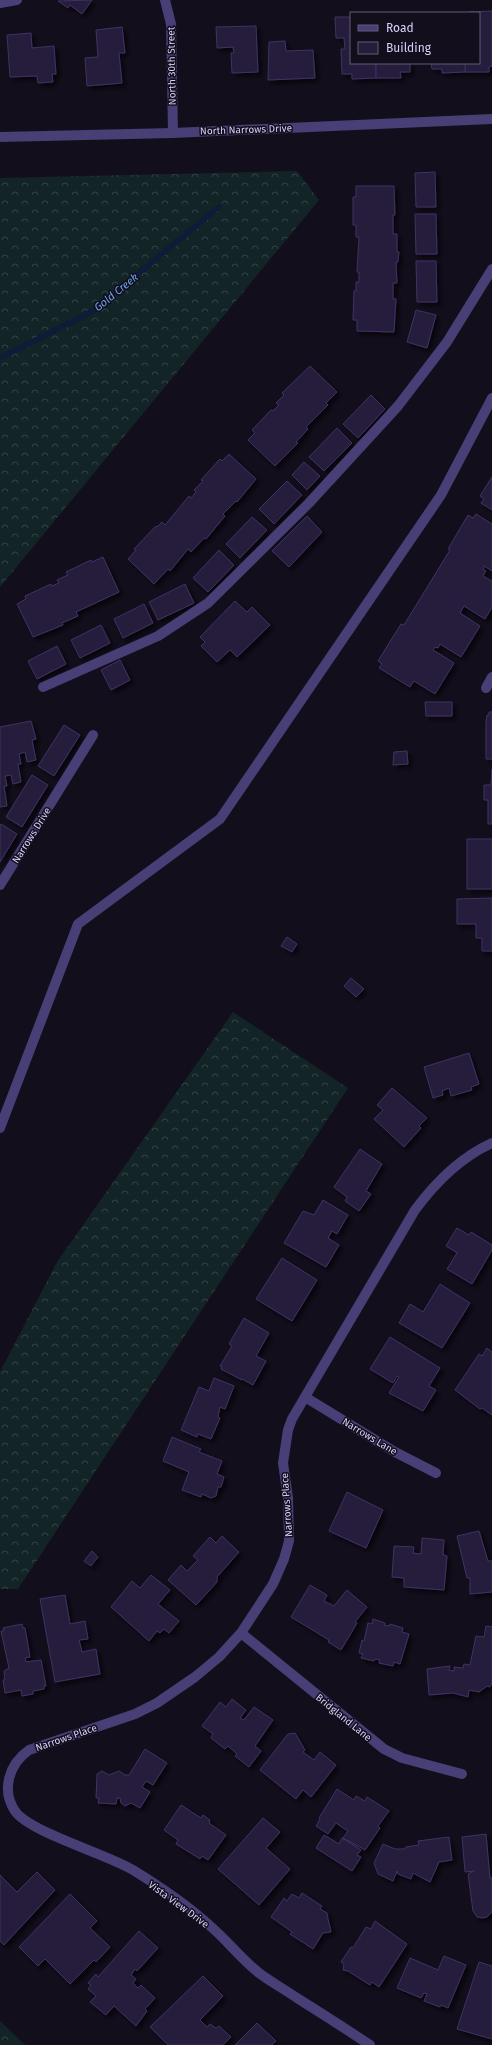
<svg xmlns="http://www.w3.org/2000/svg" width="492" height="2045" font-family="'Fira Sans',sans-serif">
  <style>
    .forest { fill: url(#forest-crowns) }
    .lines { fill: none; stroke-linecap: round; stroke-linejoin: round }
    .stream { stroke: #101b39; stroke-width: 5.5 }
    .building { fill: #261d3b; stroke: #413264; filter: url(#shadow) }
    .minor { stroke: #473f75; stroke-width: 10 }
    .labels { text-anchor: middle; stroke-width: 3; stroke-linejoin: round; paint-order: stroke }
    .street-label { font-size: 10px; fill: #d8d0f9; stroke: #120e1c }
    .water-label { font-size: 11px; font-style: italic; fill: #6ba3eb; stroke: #120e1c }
  </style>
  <defs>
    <pattern id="forest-crowns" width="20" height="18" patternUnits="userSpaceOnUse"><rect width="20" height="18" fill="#122425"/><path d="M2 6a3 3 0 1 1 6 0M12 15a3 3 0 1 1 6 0" fill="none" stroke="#344345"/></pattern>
    <filter id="shadow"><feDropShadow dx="3.5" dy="3.5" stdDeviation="2" flood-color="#0009"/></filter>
  </defs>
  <rect width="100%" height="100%" fill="#120e1c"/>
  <g class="forest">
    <path d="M297,171l22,29 -319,387v-409z"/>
    <path d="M233,1012l115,76 -330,501h-18v-217l57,-110z"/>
    <path d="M0,2021l23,22 3,2h-26z"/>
  </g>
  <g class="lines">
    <path class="stream" d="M0,358l93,-47 126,-104"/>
  </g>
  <g class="building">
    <path d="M92,0l-10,14 -12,-9 -2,3 -10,-7z"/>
    <path d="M492,11v55l-3,1v5h-24v-9h14v-50l-10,-1z"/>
    <path d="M335,17h16v46h25v15l-24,1v-5h-10l-1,-25h4l-1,-11h-8z"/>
    <path d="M256,26l2,46 -26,1 -1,-20h3l-1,-6 -16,1 -1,-21z"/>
    <path d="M122,27l3,26h-6l3,30 -35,3 -2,-28 13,-1 -2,-27z"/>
    <path d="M31,33l1,15 22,-2 2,28h-4l1,8 -15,1 -1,-7 -27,1 -3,-42z"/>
    <path d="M285,41l1,10 27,-1 2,28 -47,2 1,-38z"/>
    <path d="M376,63h34v9h-10l1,6h-25z"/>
    <path d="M431,63h34v9l-23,1v-4h-10z"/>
    <path d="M435,172l1,35h-20l-1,-34z"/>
    <path d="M356,186h38l1,29h-2v19h4v18h2l-1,10h-2l1,21h-4v16h3l-2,33 -37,-1v-11h-4l1,-29h2v-9h3v-10h-2l2,-35h-3v-12h-3v-28h3z"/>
    <path d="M415,214h21l1,40h-21z"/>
    <path d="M416,261h20l1,41h-20z"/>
    <path d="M416,310l20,5 -9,33 -20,-6z"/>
    <path d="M310,366l27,26 -11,11 2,2 -22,22 2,2 -12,13 2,1 -23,23 -27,-26 7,-7 -3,-3 19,-20 2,1 6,-6 -3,-2 8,-8 -2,-2z"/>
    <path d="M371,395l14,14 -27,29 -15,-14z"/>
    <path d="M337,428l15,15 -28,28 -15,-14z"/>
    <path d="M229,454l27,25 -19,23 -1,-1 -13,13 2,2 -19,23 -2,-1 -13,14 -3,-3 -18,22 -2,-2 -14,15 -26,-25 8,-9 -2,-1 22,-23 1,1 5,-5 3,3 24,-29 2,2 5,-6 -2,-2 9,-9 -2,-1 19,-21 2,2z"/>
    <path d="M304,462l16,14 -13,14 -15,-15z"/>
    <path d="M492,477v33l-11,-7 3,-4 -4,-3z"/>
    <path d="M287,481l15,14 -28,29 -15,-15z"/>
    <path d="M476,514l16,10v47l-8,-5 -1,3 3,2 -3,5 9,5v26l-7,12 -21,-13 -4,7 20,13 -19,31 -21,-13 -2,4 -3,-1 -2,3 21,13 -19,31 -21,-13 -4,6 -31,-19 3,-4 -4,-3 23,-37 3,1 46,-75 -2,-1 20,-34 5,3z"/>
    <path d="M307,516l15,16 -33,35 -17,-16z"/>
    <path d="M252,517l15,13 -27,28 -14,-14z"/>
    <path d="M219,550l15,15 -26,27 -15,-14z"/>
    <path d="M103,557l16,35 -43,20 2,4 -16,7 1,2 -30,12 -16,-33 9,-5 -1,-3 26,-12 1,2 7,-3 -2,-3 11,-5 -2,-3 25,-12 1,2z"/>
    <path d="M185,584l9,19 -36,17 -9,-18z"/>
    <path d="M235,601l12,11 5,-5 18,18 -33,32 -7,-7 -13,12 -16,-16 4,-4 -5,-5z"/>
    <path d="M144,604l9,19 -30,15 -9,-19z"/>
    <path d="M101,625l9,18 -30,15 -9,-18z"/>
    <path d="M57,646l9,18 -29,15 -9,-18z"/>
    <path d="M120,660l10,20 -19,10 -10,-20z"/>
    <path d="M425,702h27v14h-26z"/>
    <path d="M489,712h3v47h-6v-37l1,-7h2z"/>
    <path d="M31,721l5,18 -4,1 4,20 -9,2 -2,-10 -6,2 2,10h-3l3,18 -8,2 -2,-9 -6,1 2,10h-3l3,20 -7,1v-80z"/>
    <path d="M64,725l16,10 -26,41 -16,-10z"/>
    <path d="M407,751l1,13 -15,1 1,-13z"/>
    <path d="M492,769v55h-4v-24h-4v-15h7z"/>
    <path d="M32,775l16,10 -26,42 -16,-10z"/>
    <path d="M1,824l16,10 -17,28v-36z"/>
    <rect x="467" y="839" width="25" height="50"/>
    <path d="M492,898v53h-10v-13h-6v-14h-19v-25z"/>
    <path d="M287,937l10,7 -5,8 -11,-6z"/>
    <path d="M351,978l13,11 -8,8 -12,-11z"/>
    <path d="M469,1053l10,31 -8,3 1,3 -21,6 -2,-8 -7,3 1,4 -10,3 -9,-31z"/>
    <path d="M392,1088l35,30 -8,8 2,2 -17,19 -30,-28 9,-9 -6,-5z"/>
    <path d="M360,1149l22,15 -16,27 5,3 -12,17 -14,-10 2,-4 -13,-10z"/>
    <path d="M323,1200l25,15 -11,19 -5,-3 -4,7 11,7 -13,22 -42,-24 19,-32 11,4z"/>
    <path d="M457,1228l12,7 2,-3 21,13v5l-20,34 -25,-15 10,-16 -11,-7z"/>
    <path d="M282,1258l35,22 -25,41 -36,-22z"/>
    <path d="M440,1284l30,19 -28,45 -43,-25 11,-19 13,8z"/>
    <path d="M244,1318l25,15 -13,23 10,5 -13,24 -11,-6v1l-21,-11 1,-2 -2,-1 12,-20 -3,-2z"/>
    <path d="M390,1337l50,31 -11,18 7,4 -13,21 -34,-18 10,-16 -2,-1 -4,7 -23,-14z"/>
    <path d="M487,1348l5,4v63l-10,-7 -2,1 -25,-19 24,-36 3,2z"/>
    <path d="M214,1378l20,8 -9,23 -5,-2 -2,10 2,1 -9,21 -13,-5 -1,3 -16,-7 18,-43 10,4z"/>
    <path d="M172,1437l29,12 -2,3 23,9 -5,13 7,3 -3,10h-3l-2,9 -5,2 -9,-4 -1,3 -19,-7 7,-18 -26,-11z"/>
    <path d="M347,1492l36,18 -17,38 -37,-17z"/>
    <path d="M479,1531l9,30h4v31l-22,2v-16h-3l-10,-42z"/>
    <path d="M222,1536l17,16 -22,25v5l-21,23 -28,-25 13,-15 6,6 11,-11 -5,-4 17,-19 6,6z"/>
    <path d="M422,1538l22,2 -1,15 4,1 -3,34 -40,-3v-9l-12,-1 2,-31 20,1 -1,6 8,1z"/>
    <path d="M92,1551l6,6 -7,9 -7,-5z"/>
    <path d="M151,1575l19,15 -12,14 21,17 -10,12 -5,-4 -4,4 -3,-2 -8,10 -38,-34 21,-26 8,7z"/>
    <path d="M310,1585l17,10 -3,6 10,5 13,-16 20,17 -12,15 2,1 -16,27 -13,-8 1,-2 -38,-23z"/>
    <path d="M65,1595l5,29 15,-3 3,18 -9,1 3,12 14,-3 4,25 -45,8 -15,-83z"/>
    <path d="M373,1619l12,4 -1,2 5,1 1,-2 13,4 -1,4 7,2 -9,30 -6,-2 -1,4 -14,-3 1,-3 -5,-1 -1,2 -13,-3 2,-4 -4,-1 3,-13 2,1 4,-18 4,1z"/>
    <path d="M22,1624l1,4h2l5,29 -5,1 1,4 15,-2 5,26h-2v3l-11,2v3l-11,2 -1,-6 -16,3 -2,-13h2l-1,-9 5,-3 -8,-37h3l-1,-3z"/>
    <path d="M486,1626l6,1v56l-2,4 -3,-1 -8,6 -10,-2 -1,7 -15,-4 -24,2 -2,-26 23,-3 -1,4 5,1v-4l9,1 1,-4 6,1 6,-29 8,1z"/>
    <path d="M232,1699l14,11 -6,8 4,2 10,-13 19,13 -18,26 6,5 -12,16 -14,-11 2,-2 -9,-8 -3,3 -14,-11 2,-4 -11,-8 18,-24 6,5z"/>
    <path d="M295,1733l10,17 -2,2 11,8 6,-8 16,13 -25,32 -8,-7 -7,9 -36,-29 28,-36z"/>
    <path d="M145,1749l22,14 -14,22 -7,-4 -4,6 8,5 -10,16 -9,-5 -6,3 -4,-3 -1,-5h-3l-1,6 -18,-1 1,-5h-3l1,-24 5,-3 7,4 10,-4 6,4h4z"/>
    <path d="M337,1789l17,11 2,-4 9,5 2,-4 22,14 -11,15 2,2 -15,22 -22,-12 5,-7 -12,-8 -8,11 -12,-8 4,-7 -1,-1z"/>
    <path d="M181,1805l20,13 2,-3 7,5 -1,3 17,12 -18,25 -6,-4 -2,3 -24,-15 2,-4 -14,-10z"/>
    <path d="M263,1818l17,14 -14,16 24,21 -31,36 -41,-36z"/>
    <path d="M486,1834l4,44h2v34l-5,5 -5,1 -5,-1 -4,-6 -5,-37 6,-3 -9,1 -3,-35z"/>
    <path d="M324,1835l15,9 3,-6 19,12 -4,5 4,2 -9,14 -36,-23z"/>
    <path d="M449,1837l3,23 -13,2 -9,20 -17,-9 -2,6 -13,-5 -1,-3 -4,10 -15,-7 -4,-11 9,-19 12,5h10l1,-2 13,-2 -1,-4z"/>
    <path d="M37,1872l18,18 -51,55 -4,-4v-66l17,17z"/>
    <path d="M302,1893l20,13 -2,3 7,4 1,6 3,13 -8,1 -10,16 -23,-15 2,-2 -21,-15 13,-19 3,3 5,-7 7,4z"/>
    <path d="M70,1894l27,27 -7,7 20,19 -14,15 -2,-2 -24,24 -25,-25 -7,7 -19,-19z"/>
    <path d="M375,1921l32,23 -28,43 -7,-5 -2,3 -22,-14 -5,-1 1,-6 -3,-2 10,-15 2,1 13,-21 5,2z"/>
    <path d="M139,1931l19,17 -21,23 -2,-2 -4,6 5,4 -3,4 5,5 3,-3 14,13 -10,11 2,2 -11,15 -22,-20 -8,9 -16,-13 6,-6 -8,-7 3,-4 -3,-2 8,-9 2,3z"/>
    <path d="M444,1956l22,9 -18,43 -7,-3 -1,2 -16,-6 3,-7 -3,-1 -3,5 -24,-10 13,-30 28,12z"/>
    <path d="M479,1962l13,4v73l-35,-10z"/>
    <path d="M203,1976l20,20 -23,24 7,7 3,-3 6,4 3,-2 12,11 -8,8h-55l-18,-18z"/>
    <path d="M257,2023l19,18 -4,4h-37z"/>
  </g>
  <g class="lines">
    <g class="minor">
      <path d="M165,0l6,24 2,109"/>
      <path d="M0,3l17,-3"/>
      <path d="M0,137l173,-4 319,-14"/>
      <path d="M43,687l115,-51 50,-33 101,-100 89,-97 49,-64 45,-73"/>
      <path d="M486,688l6,-11"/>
      <path d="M0,885l93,-150"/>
      <path d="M0,1128l78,-204 142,-105 221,-324 51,-97"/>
      <path d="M305,1397l90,55 41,21"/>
      <path d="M241,1633l143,116 18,9 60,16"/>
      <path d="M370,2045c-24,-16 -49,-32 -73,-47 -13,-9 -26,-16 -38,-25 -19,-15 -32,-33 -50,-48 -23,-21 -50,-39 -76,-55 -26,-16 -104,-38 -118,-59 -14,-21 -6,-47 14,-61l106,-36 22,-11 38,-26 24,-20 22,-24 32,-49 11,-25 5,-18 -1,-43 -5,-35 5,-33 4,-11 123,-209c20,-27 46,-53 77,-67"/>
    </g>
  </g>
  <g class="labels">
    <g class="street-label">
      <text transform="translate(171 66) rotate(-91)" y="4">North 30th Street</text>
      <text transform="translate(246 129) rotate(-2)" y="4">North Narrows Drive</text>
      <text transform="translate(31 835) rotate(-58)" y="4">Narrows Drive</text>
      <text transform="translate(370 1436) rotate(31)" y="4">Narrows Lane</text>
      <text transform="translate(286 1505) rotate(-94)" y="4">Narrows Place</text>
      <text transform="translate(344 1717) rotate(39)" y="4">Bridgland Lane</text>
      <text transform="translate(66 1737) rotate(-19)" y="4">Narrows Place</text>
      <text transform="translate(179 1904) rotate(36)" y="4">Vista View Drive</text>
    </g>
    <g class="water-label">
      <text transform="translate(116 292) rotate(-39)" y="4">Gold Creek</text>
    </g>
  </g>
  <rect x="350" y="12" width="130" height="52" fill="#120e1c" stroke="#615c74"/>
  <rect x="358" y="25" width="20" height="6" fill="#473f75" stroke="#615c74"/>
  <text x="386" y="32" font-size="12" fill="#d8d0f9">Road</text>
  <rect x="358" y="42" width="20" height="12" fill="#261d3b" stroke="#615c74"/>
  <text x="386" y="52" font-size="12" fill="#d8d0f9">Building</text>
</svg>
